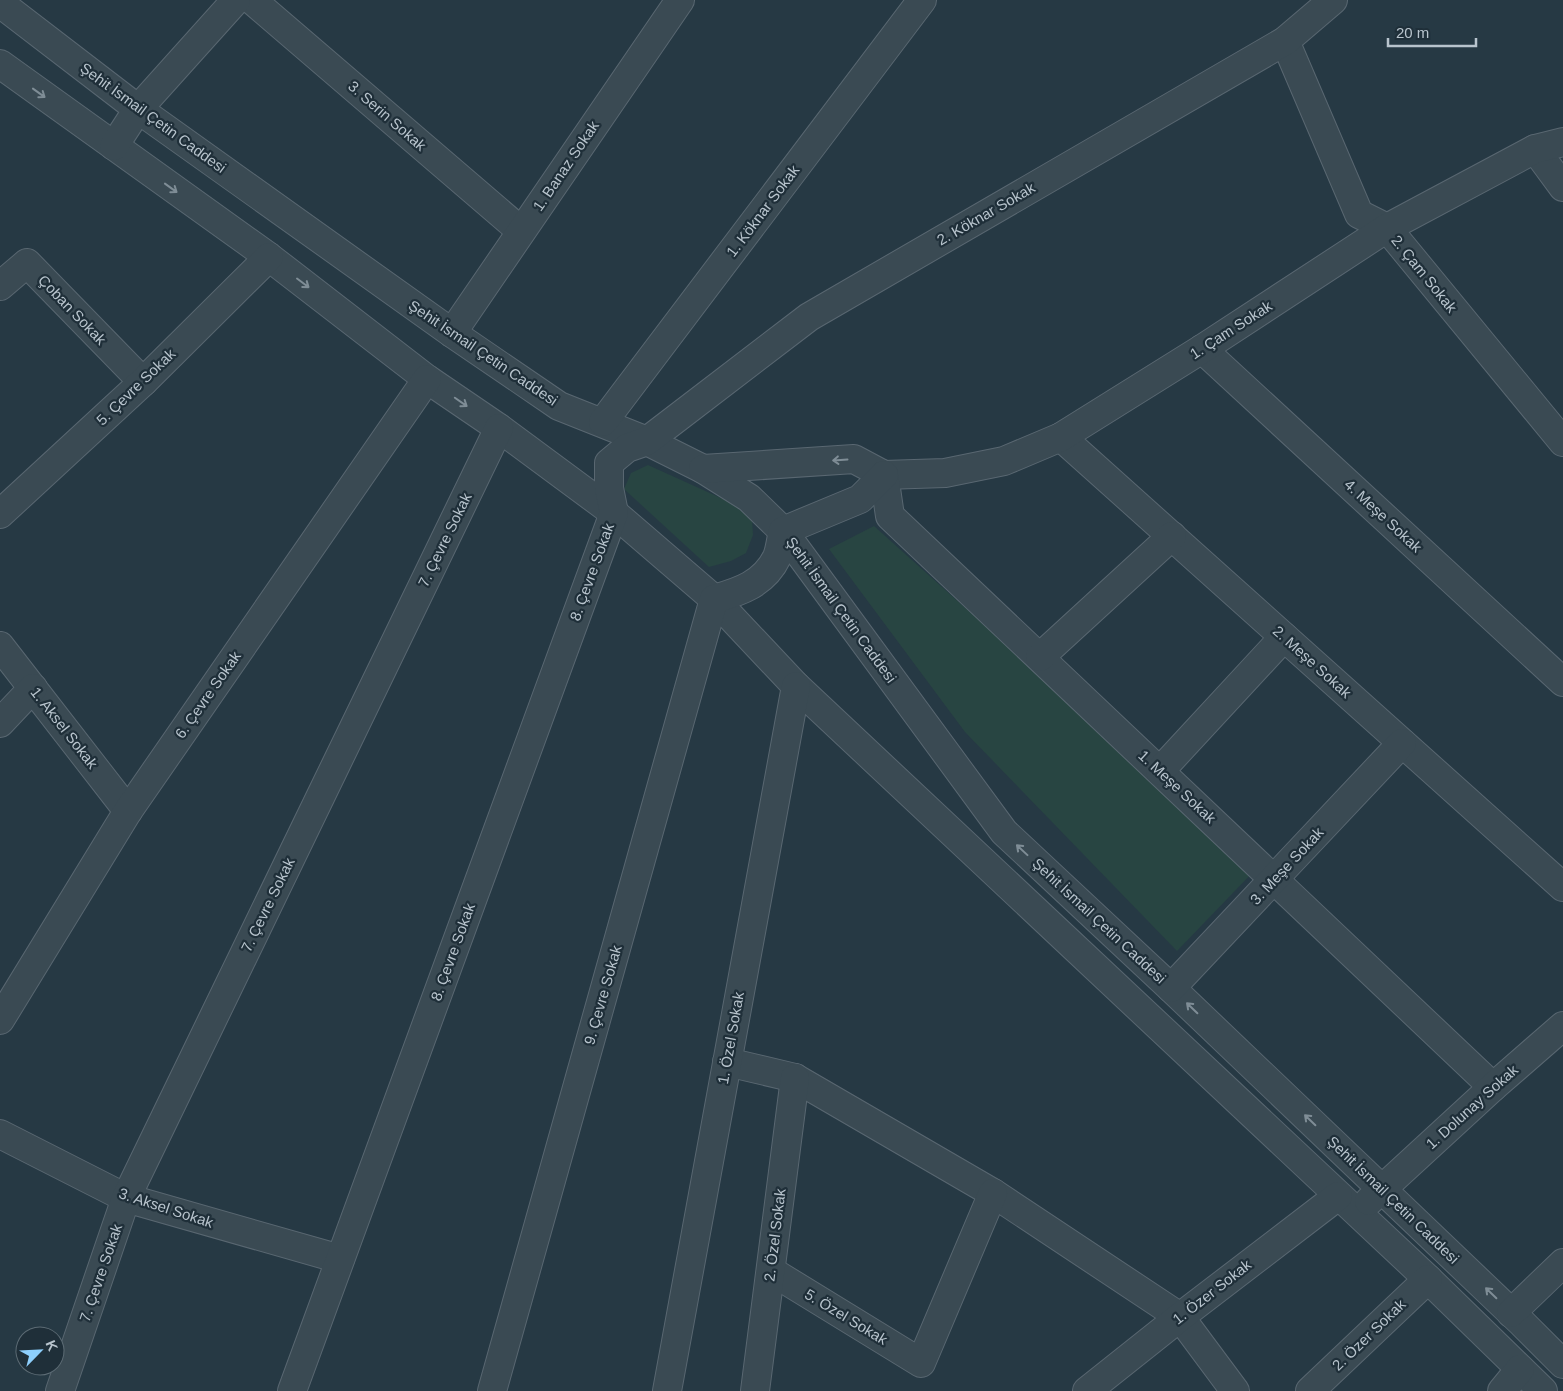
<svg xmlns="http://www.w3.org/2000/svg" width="1563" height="1391" font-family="Arial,sans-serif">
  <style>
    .green { fill: #284542 }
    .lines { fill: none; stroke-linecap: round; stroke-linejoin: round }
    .minor-casing { stroke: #596771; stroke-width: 30 }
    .minor { stroke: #3a4a53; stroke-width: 28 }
    .oneway { stroke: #7f8d96 }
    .labels { text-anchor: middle; stroke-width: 4.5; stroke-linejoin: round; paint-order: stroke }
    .street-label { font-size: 15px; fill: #b8c4cd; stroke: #1f2f39 }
  </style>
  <rect width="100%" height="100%" fill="#263944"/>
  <g class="green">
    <path d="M648,465l97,44 7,10 1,16 -7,18 -15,8 -22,6 -85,-78 7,-16z"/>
    <path d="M874,526l382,343 -79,82 -212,-219 -136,-183z"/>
  </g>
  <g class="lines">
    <g class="minor-casing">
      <g id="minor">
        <path d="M252,0l269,231"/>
        <path d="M0,3l138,106 314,224 107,73 88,35 56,28 46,29 34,33 221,301 167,156 350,334 42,42"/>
        <path d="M1285,41l74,173 28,14 176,214"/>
        <path d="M0,64l269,193 158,122 72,49 115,85 100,86 82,87 632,593 115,112"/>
        <path d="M114,146l24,-37 98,-109"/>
        <path d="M1535,149l28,38"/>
        <path d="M0,286l27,-23 116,119"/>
        <path d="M452,333l228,-333"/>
        <path d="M1202,349l361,333"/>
        <path d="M603,422l319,-422"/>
        <path d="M1061,437l502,450"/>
        <path d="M703,469l151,-10 30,16 61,-2 59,-12 57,-24 141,-88 185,-121 148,-79 28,-7"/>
        <path d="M884,475l6,41 603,571"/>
        <path d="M0,514l143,-132 126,-125"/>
        <path d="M0,646l128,165"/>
        <path d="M1040,657l132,-121"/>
        <path d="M0,723l33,-35"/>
        <path d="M1160,771l124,-134"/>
        <path d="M1171,988l231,-245"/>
        <path d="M0,1020l128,-209 299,-432"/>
        <path d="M727,1062l68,16 198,115 187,124 55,74"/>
        <path d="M0,1134l126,64 214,61"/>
        <path d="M1369,1201l124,-114 70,-61"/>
        <path d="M771,1271l150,92 72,-170"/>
        <path d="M1511,1313l52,-50"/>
        <path d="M60,1391l66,-193 373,-770"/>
        <path d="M292,1391l322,-878 -5,-25v-25l18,-15 20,-7 162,-124 476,-276 48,-41"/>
        <path d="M492,1391l222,-792c25,-7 50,-15 63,-42 3,-7 4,-18 6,-26l77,-32 24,-24"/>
        <path d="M667,1391l129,-705"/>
        <path d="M755,1391l40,-313"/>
        <path d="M1087,1391l93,-74 158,-121"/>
        <path d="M1310,1391l118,-112"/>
        <path d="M1502,1391l18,-22"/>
      </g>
    </g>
    <use href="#minor" class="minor"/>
  </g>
  <defs><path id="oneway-shaft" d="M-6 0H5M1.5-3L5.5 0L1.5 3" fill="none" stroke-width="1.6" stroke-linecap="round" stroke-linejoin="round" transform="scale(1.25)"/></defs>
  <g class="oneway">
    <use href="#oneway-shaft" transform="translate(39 93) rotate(36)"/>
    <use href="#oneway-shaft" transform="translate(171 188) rotate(36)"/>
    <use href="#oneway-shaft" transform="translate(303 283) rotate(37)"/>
    <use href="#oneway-shaft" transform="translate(461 402) rotate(35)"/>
    <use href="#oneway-shaft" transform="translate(840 460) rotate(176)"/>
    <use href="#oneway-shaft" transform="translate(1022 850) rotate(-137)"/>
    <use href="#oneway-shaft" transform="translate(1192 1008) rotate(-136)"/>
    <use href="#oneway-shaft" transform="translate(1310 1120) rotate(-136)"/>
    <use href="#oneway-shaft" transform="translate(1491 1293) rotate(-136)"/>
  </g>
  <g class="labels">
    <g class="street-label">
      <text transform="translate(387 116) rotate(41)" y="5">3. Serin Sokak</text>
      <text transform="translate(153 118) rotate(36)" y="5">Şehit İsmail Çetin Caddesi</text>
      <text transform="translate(566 166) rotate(-56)" y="5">1. Banaz Sokak</text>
      <text transform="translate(763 211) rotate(-53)" y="5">1. Köknar Sokak</text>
      <text transform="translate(986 214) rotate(-30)" y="5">2. Köknar Sokak</text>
      <text transform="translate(1424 274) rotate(51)" y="5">2. Çam Sokak</text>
      <text transform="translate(72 310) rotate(46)" y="5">Çoban Sokak</text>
      <text transform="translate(1231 330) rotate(-33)" y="5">1. Çam Sokak</text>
      <text transform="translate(483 353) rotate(34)" y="5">Şehit İsmail Çetin Caddesi</text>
      <text transform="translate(136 387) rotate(-44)" y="5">5. Çevre Sokak</text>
      <text transform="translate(1383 516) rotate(43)" y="5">4. Meşe Sokak</text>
      <text transform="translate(445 540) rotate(-64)" y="5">7. Çevre Sokak</text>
      <text transform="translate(592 572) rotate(-70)" y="5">8. Çevre Sokak</text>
      <text transform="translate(841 610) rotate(54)" y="5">Şehit İsmail Çetin Caddesi</text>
      <text transform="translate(1312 662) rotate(42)" y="5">2. Meşe Sokak</text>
      <text transform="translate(208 695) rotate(-55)" y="5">6. Çevre Sokak</text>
      <text transform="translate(64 728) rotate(52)" y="5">1. Aksel Sokak</text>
      <text transform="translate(1177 787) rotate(43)" y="5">1. Meşe Sokak</text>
      <text transform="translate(1287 866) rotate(-47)" y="5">3. Meşe Sokak</text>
      <text transform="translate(268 905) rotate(-64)" y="5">7. Çevre Sokak</text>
      <text transform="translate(1099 921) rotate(43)" y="5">Şehit İsmail Çetin Caddesi</text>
      <text transform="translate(453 952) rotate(-70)" y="5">8. Çevre Sokak</text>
      <text transform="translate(603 995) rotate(-74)" y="5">9. Çevre Sokak</text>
      <text transform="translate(731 1038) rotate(-80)" y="5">1. Özel Sokak</text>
      <text transform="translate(1472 1107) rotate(-42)" y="5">1. Dolunay Sokak</text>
      <text transform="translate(1393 1200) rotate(44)" y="5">Şehit İsmail Çetin Caddesi</text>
      <text transform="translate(166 1208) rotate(18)" y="5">3. Aksel Sokak</text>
      <text transform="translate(775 1235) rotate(-83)" y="5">2. Özel Sokak</text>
      <text transform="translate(101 1273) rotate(-71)" y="5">7. Çevre Sokak</text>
      <text transform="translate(1212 1292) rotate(-38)" y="5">1. Özer Sokak</text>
      <text transform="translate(846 1317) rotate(31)" y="5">5. Özel Sokak</text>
      <text transform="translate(1369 1335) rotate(-44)" y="5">2. Özer Sokak</text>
    </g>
  </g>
  <g transform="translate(40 1351) rotate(66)"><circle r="24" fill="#1f2f39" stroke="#5c6b74"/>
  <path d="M0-4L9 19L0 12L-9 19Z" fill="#8dcffc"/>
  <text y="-8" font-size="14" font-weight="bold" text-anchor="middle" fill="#b8c4cd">K</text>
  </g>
  <path d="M1388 38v8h88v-8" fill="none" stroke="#b8c4cd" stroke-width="2.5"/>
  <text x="1396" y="38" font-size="15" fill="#b8c4cd" stroke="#1f2f39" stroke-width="4" paint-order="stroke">20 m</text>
</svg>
